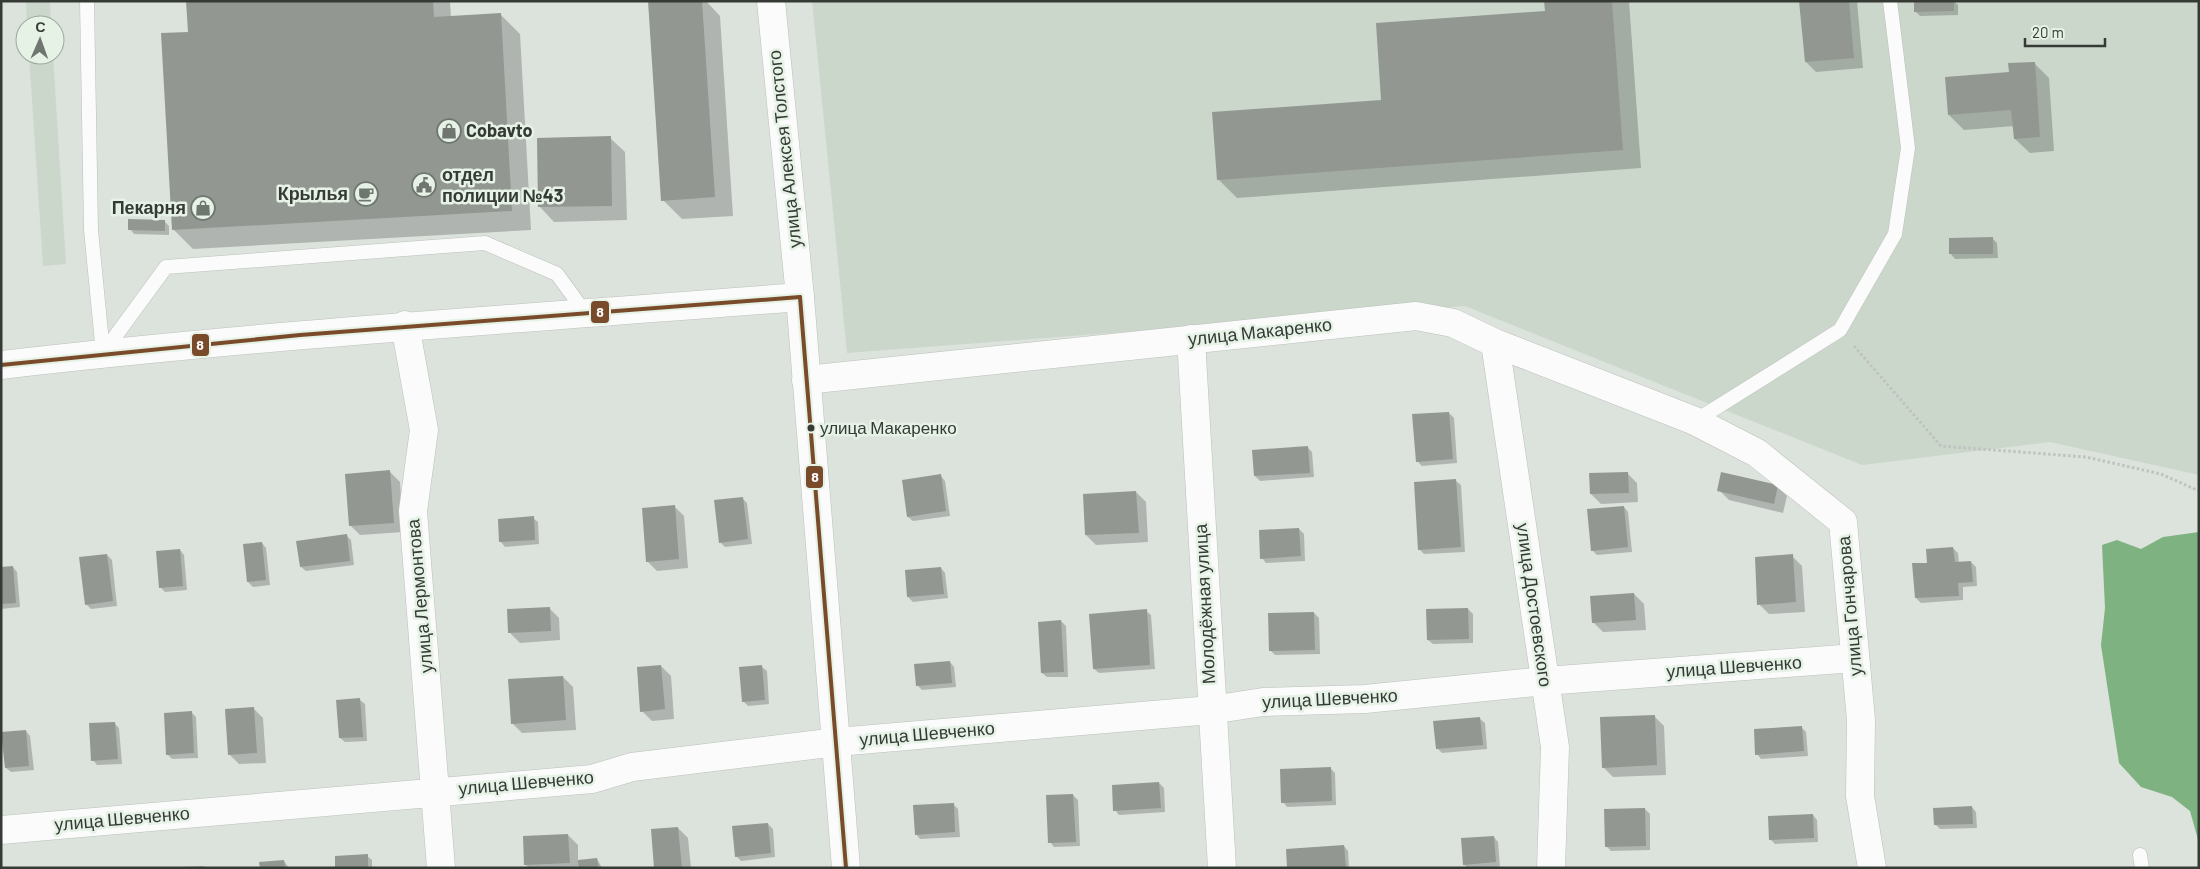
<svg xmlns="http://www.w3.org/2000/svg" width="2200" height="869" font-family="Barlow,sans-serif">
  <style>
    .built { fill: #ccd7cc }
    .water { fill: #7eb381 }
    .shadow { fill: #0003 }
    .building { fill: #929792 }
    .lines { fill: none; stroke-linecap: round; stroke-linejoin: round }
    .lane-casing { stroke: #bbc0bb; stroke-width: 15 }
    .street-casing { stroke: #bbc0bb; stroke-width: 29 }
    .secondary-casing { stroke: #bbc0bb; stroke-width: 29 }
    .path { stroke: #c0c2c0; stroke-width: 3; stroke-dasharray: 2.5 2.5; stroke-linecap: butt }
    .lane { stroke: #fafbfa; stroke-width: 14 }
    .street { stroke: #fafbfa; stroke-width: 28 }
    .secondary { stroke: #fafbfa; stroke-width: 28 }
    .bus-1-casing { stroke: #e6f2e6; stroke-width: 8 }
    .bus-1 { stroke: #7a4b2a; stroke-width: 4 }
    .bus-dot { fill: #353a35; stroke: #e6f2e6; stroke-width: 2 }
    .labels { text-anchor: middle; stroke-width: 5; stroke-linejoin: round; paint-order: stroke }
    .bus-label { font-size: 17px; fill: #353a35; stroke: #e6f2e6; text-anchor: start }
    .poi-label { font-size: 18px; font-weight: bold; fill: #353a35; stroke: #e6f2e6; text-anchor: start }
    .street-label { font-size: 18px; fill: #353a35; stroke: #e6f2e6 }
    .line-badge { stroke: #e6f2e6; stroke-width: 2 }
    .badge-label { font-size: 14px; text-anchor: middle; font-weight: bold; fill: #fff }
  </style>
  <rect width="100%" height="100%" fill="#dce2dc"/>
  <g class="built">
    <path d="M26,1h24l1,24h-24z"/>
    <path d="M812,1h1387v474l-149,-33 -188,23 -397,-159 -618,47z"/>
    <path d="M29,55h24l13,209 -23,2z"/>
  </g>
  <path class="water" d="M2199,532v311l-9,-32 -18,-14 -31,-10 -22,-24 -18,-118 4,-37 -3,-63 15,-5 24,9 22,-12z"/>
  <g class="shadow">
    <path d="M187,1h263l1,17 50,-3 19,19 11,196 -338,19 -19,-19 15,-197z"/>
    <path d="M650,1h56l14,15 13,200 -51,3 -19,-19z"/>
    <path d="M1546,1h83l12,167 -404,30 -19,-19 165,-78 163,-89z"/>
    <path d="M1800,1h57l6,67 -47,4 -10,-10z"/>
    <path d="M1915,1h39l4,4v10l-38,1 -5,-5z"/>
    <path d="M2034,63l15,15 5,73 -24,2 -15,-14 -1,-13 -50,4 -15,-15 61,-42z"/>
    <path d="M610,138l15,14 2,68 -73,2 -14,-15z"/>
    <path d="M164,221l5,5v9l-35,-1 -4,-5z"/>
    <path d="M1993,239l4,4 1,15 -43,1 -4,-5z"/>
    <path d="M1449,413l5,5 3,45 -35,3 -5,-5z"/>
    <path d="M1307,447l5,5 2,25 -54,4 -5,-5z"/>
    <path d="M390,472l10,10 3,50 -43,3 -10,-10z"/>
    <path d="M1627,473l10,10 1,19 -37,2 -10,-10z"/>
    <path d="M941,476l4,5 5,35 -37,5 -5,-4z"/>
    <path d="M1456,481l5,4 4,67 -41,2 -5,-5z"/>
    <path d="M1777,486l10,10 -4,17 -54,-13 -10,-10z"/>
    <path d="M1136,492l10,10 2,40 -52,3 -10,-10z"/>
    <path d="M742,498l5,5 5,41 -27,3 -5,-5z"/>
    <path d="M674,506l10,10 4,52 -31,3 -10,-10z"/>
    <path d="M1624,507l4,5 4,40 -35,3 -5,-5z"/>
    <path d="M533,518l5,4 1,22 -34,3 -4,-5z"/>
    <path d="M1299,529l5,5 1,27 -39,2 -4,-5z"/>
    <path d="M346,535l5,5 3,25 -48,6 -5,-4z"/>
    <path d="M262,543l4,5 4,37 -17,2 -5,-5z"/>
    <path d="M1953,548l5,5 1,10 12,-1 5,5 1,19 -14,1v13l-42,3 -5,-5 12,-34z"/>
    <path d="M180,550l4,5 3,35 -22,2 -5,-5z"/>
    <path d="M107,555l5,5 5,46 -26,3 -5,-5z"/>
    <path d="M1792,556l10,10 3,46 -36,2 -10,-10z"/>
    <path d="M13,567l4,5 3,35 -19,2v-41z"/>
    <path d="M941,568l4,5 3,25 -35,4 -5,-5z"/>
    <path d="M1634,594l10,10 2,26 -43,2 -10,-10z"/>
    <path d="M549,608l10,10 1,22 -40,3 -10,-10z"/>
    <path d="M1468,609l5,5v29l-40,1 -5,-4z"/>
    <path d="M1146,611l5,4 4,54 -56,4 -5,-4z"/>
    <path d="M1314,613l5,5 1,36 -45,1 -5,-5z"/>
    <path d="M1061,621l5,5 2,51h-21l-5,-4z"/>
    <path d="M950,662l4,5 2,20 -34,3 -5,-5z"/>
    <path d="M661,666l10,10 3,43 -22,2 -10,-10z"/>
    <path d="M762,667l5,4 2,33 -21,2 -5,-5z"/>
    <path d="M563,677l10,10 3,43 -54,3 -10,-10z"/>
    <path d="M360,700l5,4 2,37 -22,1 -5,-4z"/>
    <path d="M253,708l10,10 3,45 -27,1 -10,-10z"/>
    <path d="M191,712l5,5 2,41 -26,1 -5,-5z"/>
    <path d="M1654,716l10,10 2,49 -53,2 -10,-10z"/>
    <path d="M1480,719l5,4 2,26 -45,4 -5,-5z"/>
    <path d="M114,723l5,5 3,36 -25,1 -4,-5z"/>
    <path d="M1802,728l4,4 2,24 -47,3 -4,-5z"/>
    <path d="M26,731l4,5 4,34 -23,2 -5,-4z"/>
    <path d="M1330,768l5,5 1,32 -49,2 -4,-5z"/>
    <path d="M1159,783l5,5 1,24 -46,3 -4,-5z"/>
    <path d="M1073,795l5,5 2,46 -26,1 -4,-5z"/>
    <path d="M954,805l4,4 2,28 -40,2 -4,-5z"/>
    <path d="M1972,807l4,5 1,16 -37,1 -5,-5z"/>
    <path d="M1645,809l5,5v36l-39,1 -5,-5z"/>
    <path d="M1813,815l4,5 1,22 -43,2 -5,-5z"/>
    <path d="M768,824l5,5 2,28 -34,4 -5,-5z"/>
    <path d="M678,828l10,10 3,30h-35z"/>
    <path d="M568,835l10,10v16l19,-2 5,9h-73l-4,-4z"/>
    <path d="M1494,837l4,5 2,25 -33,1 -3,-4z"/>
    <path d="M1344,846l4,5 1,17h-61z"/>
    <path d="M367,856l5,4v8h-36z"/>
    <path d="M284,861l5,7h-28z"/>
    <path d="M204,866l2,2h-24v-1z"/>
  </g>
  <g class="building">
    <path d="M186,1h247l1,16 67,-4 11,198 -340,19 -11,-197 27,-1z"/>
    <path d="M648,1h54l13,196 -54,4z"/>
    <path d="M1544,1h68l11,149 -406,30 -5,-68 169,-12 -5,-77 169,-12z"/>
    <path d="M1799,1h50l5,57 -49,4z"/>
    <path d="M1914,1h40v10l-40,1z"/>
    <path d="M2035,62l5,75 -26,2 -3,-29 -63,5 -3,-38 64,-5 -1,-9z"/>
    <path d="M611,136l1,70 -74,1 -1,-69z"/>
    <path d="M128,219l37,1v11l-37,-1z"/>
    <path d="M1993,237v17h-44v-16z"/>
    <path d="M1449,412l4,47 -37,3 -4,-48z"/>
    <path d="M1308,446l2,27 -56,3 -2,-26z"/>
    <path d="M390,470l4,53 -45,3 -4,-52z"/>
    <path d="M1628,472l1,21 -39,1 -1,-21z"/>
    <path d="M1721,472l57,13 -4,19 -57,-13z"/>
    <path d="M941,474l5,37 -39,6 -5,-37z"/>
    <path d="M1456,479l5,68 -43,3 -4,-68z"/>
    <path d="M1136,491l3,42 -54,2 -2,-41z"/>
    <path d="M743,497l5,42 -29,4 -5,-43z"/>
    <path d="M675,505l4,54 -33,3 -4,-54z"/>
    <path d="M1624,506l4,41 -37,4 -4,-42z"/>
    <path d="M534,516l1,24 -36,2 -1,-23z"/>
    <path d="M1299,528l2,28 -41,3 -1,-29z"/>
    <path d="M347,534l3,27 -50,6 -4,-26z"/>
    <path d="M262,542l4,38 -19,2 -4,-38z"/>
    <path d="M1953,547l2,15 16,-1 2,21 -15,1 1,13 -44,2 -3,-35h15l-1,-14z"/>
    <path d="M180,549l3,37 -24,2 -3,-37z"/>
    <path d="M107,554l6,47 -28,4 -6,-48z"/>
    <path d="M1793,554l3,48 -39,3 -2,-48z"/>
    <path d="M13,566l3,37 -15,1v-37z"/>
    <path d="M941,567l3,27 -37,3 -2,-27z"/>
    <path d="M1634,593l2,27 -44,3 -2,-27z"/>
    <path d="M550,607l1,24 -43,2 -1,-24z"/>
    <path d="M1468,608l1,31 -42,1 -1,-31z"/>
    <path d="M1147,609l3,56 -57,4 -4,-55z"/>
    <path d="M1314,612l1,38 -46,1 -1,-38z"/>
    <path d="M1061,620l3,52 -23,1 -3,-51z"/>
    <path d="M950,661l2,22 -36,3 -2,-22z"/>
    <path d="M661,665l4,44 -25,3 -3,-45z"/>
    <path d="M762,665l3,35 -23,2 -3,-35z"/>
    <path d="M563,676l3,44 -55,4 -3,-45z"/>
    <path d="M360,698l3,39 -24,1 -3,-38z"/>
    <path d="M254,707l3,46 -29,2 -3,-46z"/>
    <path d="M192,711l2,42 -28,2 -2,-42z"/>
    <path d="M1655,715l2,50 -55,3 -2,-51z"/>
    <path d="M1480,717l3,28 -47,4 -3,-28z"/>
    <path d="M115,722l3,37 -27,2 -2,-38z"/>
    <path d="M1802,726l2,25 -49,4 -1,-26z"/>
    <path d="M26,730l3,36 -24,2 -4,-36z"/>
    <path d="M1331,767l1,34 -51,2 -1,-34z"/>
    <path d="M1159,782l2,26 -48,3 -1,-26z"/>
    <path d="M1073,794l3,48 -28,1 -2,-48z"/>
    <path d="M954,803l1,29 -40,3 -2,-30z"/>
    <path d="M1972,806l1,18 -39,1 -1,-17z"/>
    <path d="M1645,808l1,38 -41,1 -1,-38z"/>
    <path d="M1813,814l1,24 -45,2 -1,-24z"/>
    <path d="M768,823l3,30 -36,4 -3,-31z"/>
    <path d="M678,827l4,41h-28l-3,-39z"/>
    <path d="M568,834l2,29 -46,2 -1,-29z"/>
    <path d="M1494,836l2,26 -33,3 -2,-27z"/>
    <path d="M1344,845l2,23h-59l-1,-19z"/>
    <path d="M368,854v14h-33v-12z"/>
    <path d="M597,858l2,10h-20l-1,-8z"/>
    <path d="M284,860l1,8h-25l-1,-6z"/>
  </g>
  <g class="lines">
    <g class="lane-casing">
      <g id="lane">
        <path d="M87,1l4,229 12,123 63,-86 319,-24 72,31 29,40"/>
        <path d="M1695,421l145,-91 55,-96 13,-86 -18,-147"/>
        <path d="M2140,855l2,13"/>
      </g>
    </g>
    <g class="street-casing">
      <g id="street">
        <path d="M405,325l19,105 -11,81 28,357"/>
        <path d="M1191,339l31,529"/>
        <path d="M1495,343l60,404 -4,121"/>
        <path d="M1,365c266,-31 532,-47 799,-68"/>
        <path d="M806,380l610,-64 37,7 42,20 200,78 62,32 86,69 18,198 -1,76 12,72"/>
        <path d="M1,830l591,-51 40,-12 205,-25 374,-32 52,-8 102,-3 180,-18 310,-23"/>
      </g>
    </g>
    <g class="secondary-casing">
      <path id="secondary" d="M771,1l29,296 46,571"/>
    </g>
    <path class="path" d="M1854,346l87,100 145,11 75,17 38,17"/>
    <use href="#lane" class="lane"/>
    <use href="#street" class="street"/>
    <use href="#secondary" class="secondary"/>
    <g class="bus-1-casing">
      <g id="bus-1">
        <path d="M800,297l46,571"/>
        <path d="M1,365l299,-30 500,-38"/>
      </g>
    </g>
    <use href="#bus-1" class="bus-1"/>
  </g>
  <defs>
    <g id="shop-ring" transform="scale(1.25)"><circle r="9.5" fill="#e6f2e6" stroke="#6f756f" stroke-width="1.5"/><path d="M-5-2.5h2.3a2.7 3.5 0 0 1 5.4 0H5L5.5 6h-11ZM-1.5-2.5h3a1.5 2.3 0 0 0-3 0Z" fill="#6f756f"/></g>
    <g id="civic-ring" transform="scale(1.25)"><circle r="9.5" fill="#e6f2e6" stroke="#6f756f" stroke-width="1.5"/><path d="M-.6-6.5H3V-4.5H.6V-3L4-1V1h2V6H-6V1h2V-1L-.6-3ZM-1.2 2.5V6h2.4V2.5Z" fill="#6f756f"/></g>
    <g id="cafe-ring" transform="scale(1.25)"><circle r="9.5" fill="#e6f2e6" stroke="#6f756f" stroke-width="1.5"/><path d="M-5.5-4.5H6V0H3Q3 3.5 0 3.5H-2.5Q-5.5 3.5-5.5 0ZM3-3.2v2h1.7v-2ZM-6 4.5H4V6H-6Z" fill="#6f756f"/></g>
  </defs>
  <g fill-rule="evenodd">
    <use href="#shop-ring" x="449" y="131"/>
    <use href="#civic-ring" x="424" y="185"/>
    <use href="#cafe-ring" x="366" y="194"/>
    <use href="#shop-ring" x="203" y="208"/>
  </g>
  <circle class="bus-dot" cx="811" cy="428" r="4.5"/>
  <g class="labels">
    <g class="bus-label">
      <text x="820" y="434">улица Макаренко</text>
    </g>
    <g class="poi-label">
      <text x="466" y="137">Cobavto</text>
      <text x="442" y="181">отдел<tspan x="442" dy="21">полиции №43</tspan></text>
      <text x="348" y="200" text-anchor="end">Крылья</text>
      <text x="186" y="214" text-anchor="end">Пекарня</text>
    </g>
    <g class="street-label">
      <text transform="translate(785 149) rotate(-96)" y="6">улица Алексея Толстого</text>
      <text transform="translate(1260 332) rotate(-6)" y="6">улица Макаренко</text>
      <text transform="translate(420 596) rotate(-95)" y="6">улица Лермонтова</text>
      <text transform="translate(1205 604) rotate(-93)" y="6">Молодёжная улица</text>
      <text transform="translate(1534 605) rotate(82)" y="6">улица Достоевского</text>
      <text transform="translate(1850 606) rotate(-95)" y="6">улица Гончарова</text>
      <text transform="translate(1734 667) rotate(-4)" y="6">улица Шевченко</text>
      <text transform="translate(1330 699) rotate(-3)" y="6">улица Шевченко</text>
      <text transform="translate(927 734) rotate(-5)" y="6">улица Шевченко</text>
      <text transform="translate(526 783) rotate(-5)" y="6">улица Шевченко</text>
      <text transform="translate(122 819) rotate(-5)" y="6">улица Шевченко</text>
    </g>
  </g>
  <g class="line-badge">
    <rect x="590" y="300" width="20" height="24" rx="5" fill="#7a4b2a"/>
    <rect x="191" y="333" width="19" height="24" rx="5" fill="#7a4b2a"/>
    <rect x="805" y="465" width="19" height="24" rx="5" fill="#7a4b2a"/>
  </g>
  <g class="badge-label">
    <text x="600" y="317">8</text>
    <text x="200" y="350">8</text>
    <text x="815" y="482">8</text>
  </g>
  <rect width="2200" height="869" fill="none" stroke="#353a35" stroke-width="5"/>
  <g transform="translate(40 40) rotate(2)"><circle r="24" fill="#e6f2e6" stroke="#9fa89f"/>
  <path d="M0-4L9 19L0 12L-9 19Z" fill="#6f756f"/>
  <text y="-8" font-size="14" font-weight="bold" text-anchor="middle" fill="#353a35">С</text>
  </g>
  <path d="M2025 38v8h80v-8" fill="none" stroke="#353a35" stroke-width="2.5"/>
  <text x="2032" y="38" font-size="15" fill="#353a35" stroke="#e6f2e6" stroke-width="4" paint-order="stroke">20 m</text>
</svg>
